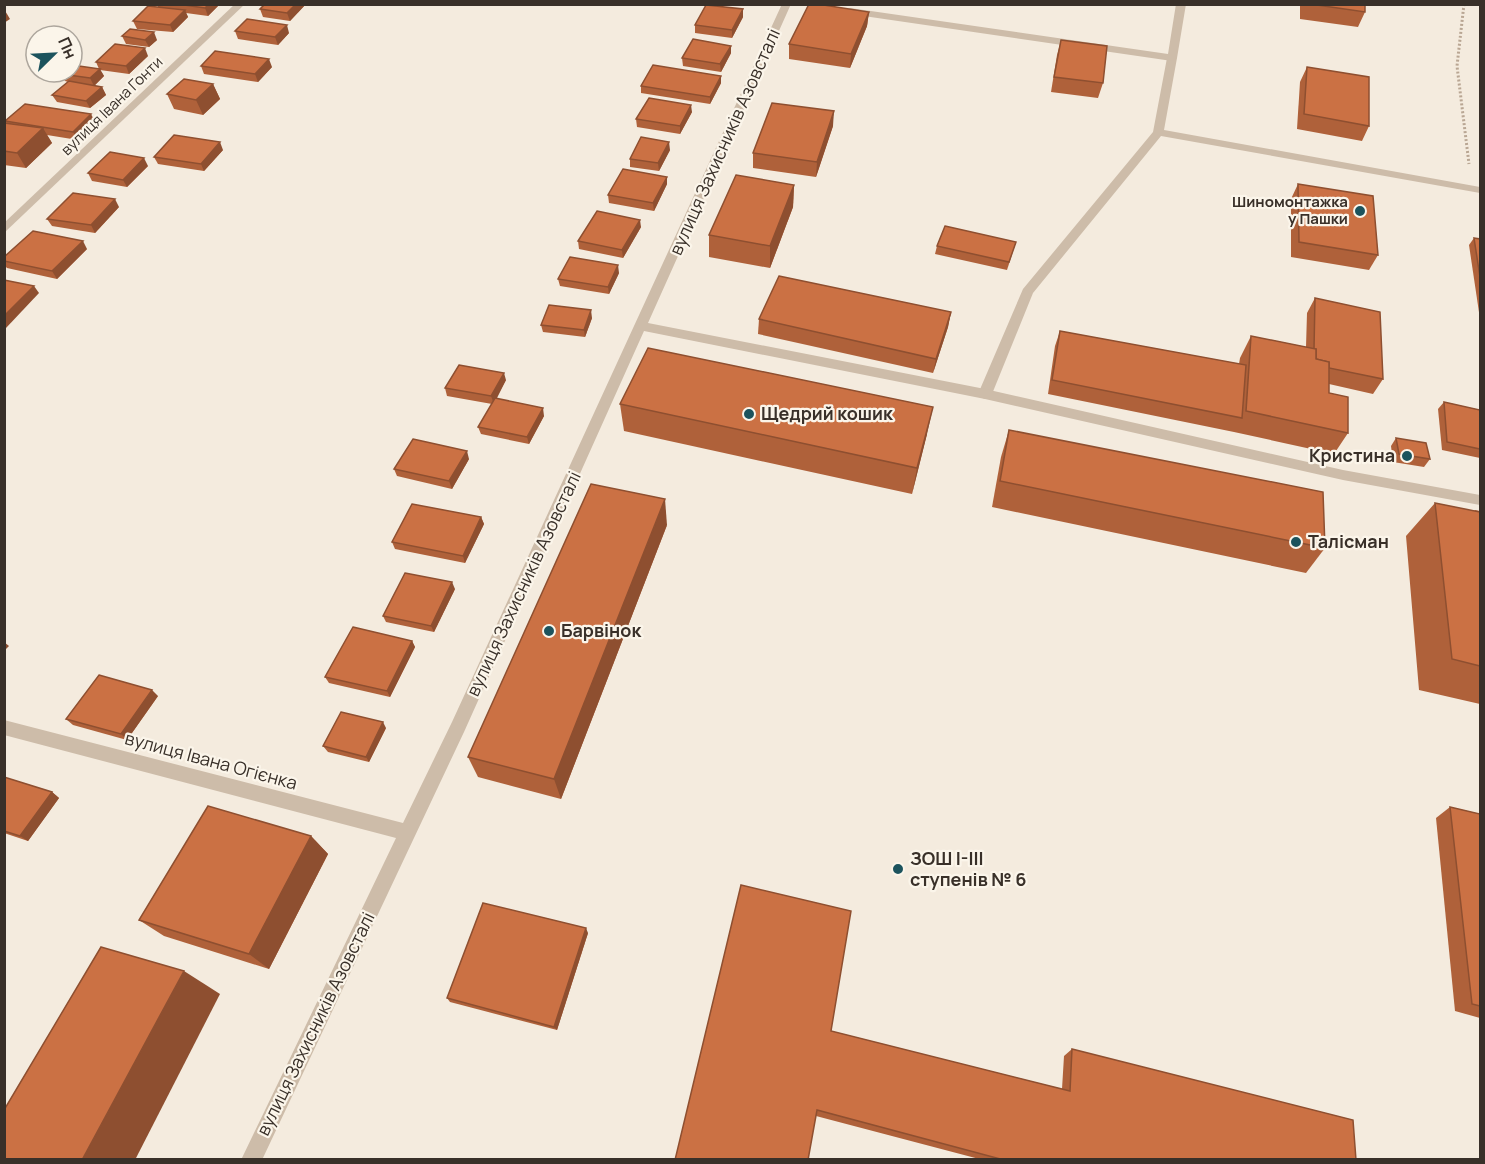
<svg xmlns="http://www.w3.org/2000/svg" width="1485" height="1164" font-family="Manrope,sans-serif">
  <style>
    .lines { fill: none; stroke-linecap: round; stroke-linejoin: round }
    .path { stroke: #b9a693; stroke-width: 3; stroke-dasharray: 2 2; stroke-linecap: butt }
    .service { fill: #cdbca9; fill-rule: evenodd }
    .minor { fill: #cdbca9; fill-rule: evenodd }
    .wall { fill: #af613a }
    .shaded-wall { fill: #8e4f30 }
    .building { fill: #cb7144; stroke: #8e4f30; stroke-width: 1.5 }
    .poi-dot { fill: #1c535d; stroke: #fbf5ea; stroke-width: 2 }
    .labels { text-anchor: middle; stroke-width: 4.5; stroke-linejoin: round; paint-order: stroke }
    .far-street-label { font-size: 15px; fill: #393029; stroke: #fbf5ea }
    .far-poi-label { font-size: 15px; font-weight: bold; fill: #393029; stroke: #fbf5ea; text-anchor: end }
    .street-label { font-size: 18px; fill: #393029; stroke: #fbf5ea }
    .poi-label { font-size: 18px; font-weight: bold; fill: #393029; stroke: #fbf5ea; text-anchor: start }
  </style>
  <rect width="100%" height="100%" fill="#f4ebde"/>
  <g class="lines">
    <path class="path" d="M1464,4l-7,62 12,98"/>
    <path class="service" d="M1172,55l5,3 -13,72 316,57v6l-319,-57 -128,157 -41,101 -7,5 -5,-2 -2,-3 45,-105 130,-157 14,-74z"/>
    <g class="minor">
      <path d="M235,4h10l-241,229v-10z"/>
      <path d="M782,4h9l-143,319 337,66 358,81 137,25v10l-137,-25 -358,-81 -341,-68 -180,401 -202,428h-21l155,-322 -392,-103v-15l399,103 49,-101z"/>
      <path d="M1176,4h10l-9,54 -5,3 -322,-47 -5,-3 5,-3 318,46z"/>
    </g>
  </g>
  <g class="wall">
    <path d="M157,4h60l1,2 -10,10 -22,-3 2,4 -15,15 -36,-3 -4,-8 25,-14z"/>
    <path d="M265,4h41l-16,17 -27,-4 -3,-8z"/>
    <path d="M1300,4h65v8l-7,15 -58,-8z"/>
    <path d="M869,12l-2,14 -17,42 -61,-9v-15z"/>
    <path d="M743,17l-11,21 -37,-5v-8z"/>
    <path d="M235,31l54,2 -11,12 -40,-6z"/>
    <path d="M122,36l35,4 -8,7 -23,-3z"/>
    <path d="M1061,40l42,43 -5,15 -47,-6 6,-37z"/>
    <path d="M731,53l-10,19 -38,-6 -1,-8z"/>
    <path d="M148,56l-19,18 -29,-4 4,6 -10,10 8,1 4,8 -16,13 -33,-6 -5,-7 16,-13 -3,-1 -4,-7 38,-5 -3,-7z"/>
    <path d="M201,66l71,1 -14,15 -54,-8z"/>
    <path d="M1307,67l62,59 -7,15 -65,-12 3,-47z"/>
    <path d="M721,83l-11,21 -69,-11v-7z"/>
    <path d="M213,84l7,15 -17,16 -29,-6 -7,-15z"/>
    <path d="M692,112l-12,22 -43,-7 -1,-8z"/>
    <path d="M5,121l90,1 -17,18 -31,-5 5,8 -26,25 -22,-3v-42h2z"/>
    <path d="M833,126l-17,51 -63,-9v-15z"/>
    <path d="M223,150l-19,21 -46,-7 -4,-7z"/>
    <path d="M670,150l-11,21 -29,-4v-8z"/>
    <path d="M148,166l-21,21 -35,-6 -4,-8z"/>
    <path d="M667,177v7l-13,27 -45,-8 -1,-8z"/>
    <path d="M1298,184l80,71 -9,15 -78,-13v-58z"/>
    <path d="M794,185l-1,22 -23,61 -61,-11v-22z"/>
    <path d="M119,207l-24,26 -43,-7 -5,-7z"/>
    <path d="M641,227l-18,31 -44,-9 -1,-8z"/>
    <path d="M1474,238l6,1v80l-11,-74z"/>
    <path d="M1016,242l-9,28 -72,-16 2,-8z"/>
    <path d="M87,249l-30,30 -50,-11 -3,-3v-8z"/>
    <path d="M619,273l-10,21 -49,-8 -2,-7z"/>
    <path d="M1315,298l68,81 -10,15 -44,-10v9l19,40 -14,21 -100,-22 -186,-38 7,-48 5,-15 179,33 1,-6 11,-22 55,11 1,-34z"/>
    <path d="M951,312l-3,15 -15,46 -175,-39 1,-15z"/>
    <path d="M592,318l-7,19 -42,-5 -2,-7z"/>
    <path d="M506,380l-10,18 48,18 -15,28 -48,-10 -3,-7 14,-23 -45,-8 -2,-8z"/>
    <path d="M1444,402l36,8v48l-38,-8 -4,-41z"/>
    <path d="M620,404l307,30 -15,60 -288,-63z"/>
    <path d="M1009,430l316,118 -19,25 -314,-66 9,-50z"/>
    <path d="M1396,438l34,21 -6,8 -31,-5 -2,-16z"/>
    <path d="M469,459l-17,30 -55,-13 -3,-7z"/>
    <path d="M1435,503l39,8 1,-1 5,1v193l-61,-14 -13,-154z"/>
    <path d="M481,517l3,7 -19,39 -70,-14 -3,-7z"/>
    <path d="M667,525l-106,274 -83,-22 -10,-20z"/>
    <path d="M455,589l-21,43 -48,-10 -3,-6z"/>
    <path d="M412,641l3,6 -25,50 -61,-14 -4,-6z"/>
    <path d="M158,696l-31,44 -54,-15 -7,-6z"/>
    <path d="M386,728l-17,34 -41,-10 -5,-6z"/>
    <path d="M4,777l48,15 7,6 -31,43 -24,-8z"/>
    <path d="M1450,807l30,7v204l-25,-7 -19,-193z"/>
    <path d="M311,836l17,18 -59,115 -105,-33 -25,-16z"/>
    <path d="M588,933l-31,97 -107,-28 -3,-4z"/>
    <path d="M831,1031l231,58 2,-33 8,-7 284,111h-373l-167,-44z"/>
  </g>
  <g class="shaded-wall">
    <path d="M209,4h8l1,2 -10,10 -3,-8z"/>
    <path d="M296,4h10l-16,17 -3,-8z"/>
    <path d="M4,9l6,10 -6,4z"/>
    <path d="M743,9v8l-11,21v-8z"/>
    <path d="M185,10l3,7 -15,15 -3,-7z"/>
    <path d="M869,12l-2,14 -17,42 1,-14z"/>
    <path d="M287,25l2,8 -11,12 -3,-8z"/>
    <path d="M154,32l3,8 -8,7 -4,-7z"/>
    <path d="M731,46v7l-10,19 -1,-8z"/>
    <path d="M145,48l3,8 -19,18 -3,-8z"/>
    <path d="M269,59l3,8 -14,15 -3,-8z"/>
    <path d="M100,69l4,7 -10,10 -4,-8z"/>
    <path d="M721,76v7l-11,21v-7z"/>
    <path d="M213,84l7,15 -17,16 -7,-15z"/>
    <path d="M102,87l4,8 -16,13 -4,-7z"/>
    <path d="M691,105l1,7 -12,22v-8z"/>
    <path d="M834,111l-1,15 -17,51 1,-15z"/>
    <path d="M91,114l4,8 -17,18 -5,-8z"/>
    <path d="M43,128l9,15 -26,25 -9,-15z"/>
    <path d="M220,142l3,8 -19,21 -3,-7z"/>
    <path d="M669,142l1,8 -11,21 -1,-8z"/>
    <path d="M144,158l4,8 -21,21 -4,-7z"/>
    <path d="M667,177v7l-13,27 -1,-8z"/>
    <path d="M794,185l-1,22 -23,61v-22z"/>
    <path d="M115,199l4,8 -24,26 -4,-8z"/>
    <path d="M640,220l1,7 -18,31 -1,-8z"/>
    <path d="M83,241l4,8 -30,30 -5,-8z"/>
    <path d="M618,265l1,8 -10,21 -1,-7z"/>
    <path d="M34,286l5,7 -33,35 -2,-2v-10z"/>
    <path d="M591,310l1,8 -7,19 -1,-7z"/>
    <path d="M951,312l-3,15 -15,46 3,-14z"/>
    <path d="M504,373l2,7 -12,24 -3,-8z"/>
    <path d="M933,407l-6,27 -15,60 5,-26z"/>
    <path d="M543,408l1,8 -15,28 -2,-7z"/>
    <path d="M467,451l2,8 -17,30 -3,-8z"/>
    <path d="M665,499l2,26 -106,274 -7,-20z"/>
    <path d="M481,517l3,7 -19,39 -2,-7z"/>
    <path d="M452,582l3,7 -21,43 -3,-6z"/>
    <path d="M412,641l3,6 -25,50 -3,-6z"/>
    <path d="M4,642l5,4 -5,5z"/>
    <path d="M152,690l6,6 -31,44 -6,-6z"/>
    <path d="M383,722l3,6 -17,34 -3,-5z"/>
    <path d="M52,792l7,6 -31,43 -8,-5z"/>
    <path d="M311,836l17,18 -59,115 -20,-15z"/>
    <path d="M586,928l2,5 -31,97 -3,-3z"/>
    <path d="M184,971l36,23 -85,166h-53z"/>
  </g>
  <g class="building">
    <path d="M177,4h32l-4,4z"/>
    <path d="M265,4h31l-9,9 -27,-4z"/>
    <path d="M809,4h8l52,8 -18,42 -62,-10z"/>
    <path d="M1310,4h55v8z"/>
    <path d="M706,5l37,4 -11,21 -37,-5z"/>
    <path d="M148,6l37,4 -15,15 -37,-4z"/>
    <path d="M247,19l40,6 -12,12 -40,-6z"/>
    <path d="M130,29l24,3 -9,8 -23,-4z"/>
    <path d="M693,39l38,7 -11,18 -38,-6z"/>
    <path d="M1061,40l46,6 -4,37 -49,-6z"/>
    <path d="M115,44l30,4 -19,18 -30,-4z"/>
    <path d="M215,51l54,8 -14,15 -54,-8z"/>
    <path d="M72,65l28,4 -10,9 -29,-4 2,-2h9z"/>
    <path d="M653,65l68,11 -11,21 -69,-11z"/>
    <path d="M1307,67l62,10v49l-65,-12z"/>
    <path d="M184,79l29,5 -17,16 -29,-6z"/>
    <path d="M69,81l33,6 -16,14 -34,-6z"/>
    <path d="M649,98l42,7 -11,21 -44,-7z"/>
    <path d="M772,103l62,8 -17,51 -64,-9z"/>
    <path d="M25,104l66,10 -18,18 -68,-11z"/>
    <path d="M4,123l39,5 -26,25 -13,-2z"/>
    <path d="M174,135l46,7 -19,22 -47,-7z"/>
    <path d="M641,137l28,5 -11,21 -28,-4z"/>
    <path d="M110,152l34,6 -21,22 -35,-7z"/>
    <path d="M623,169l44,8 -14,26 -45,-8z"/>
    <path d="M736,175l58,10 -24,61 -61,-11z"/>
    <path d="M1298,184l75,12 5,59 -79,-13z"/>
    <path d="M73,193l42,6 -24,26 -44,-6z"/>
    <path d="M597,211l43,9 -18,30 -44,-9z"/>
    <path d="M945,226l71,16 -7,20 -72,-16z"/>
    <path d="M33,231l50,10 -31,30 -48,-10v-4z"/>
    <path d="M1474,238l6,1v38z"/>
    <path d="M570,257l48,8 -10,22 -50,-8z"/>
    <path d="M779,276l172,36 -15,47 -177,-40z"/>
    <path d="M4,280l30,6 -30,30z"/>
    <path d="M1315,298l65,14 3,67 -54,-11v-6l-13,-3v-10h-2z"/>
    <path d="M549,305l42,5 -7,20 -43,-5z"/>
    <path d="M1060,331l186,34 -4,53 -190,-38z"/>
    <path d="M1251,336l65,13v10l13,3v31l19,4v36l-102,-22z"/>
    <path d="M648,348l285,59 -16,61 -297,-64z"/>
    <path d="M459,365l45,8 -13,23 -46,-8z"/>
    <path d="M495,398l48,10 -16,29 -49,-10z"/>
    <path d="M1444,402l36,8v39l-33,-7z"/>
    <path d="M1009,430l314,62 2,56 -325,-67z"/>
    <path d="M1396,438l30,5 4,16 -31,-5z"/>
    <path d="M413,439l54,12 -18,30 -55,-12z"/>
    <path d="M591,484l74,15 -111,280 -86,-22z"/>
    <path d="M1435,503l45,9v154l-28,-7z"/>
    <path d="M412,504l69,13 -18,39 -71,-14z"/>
    <path d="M405,573l47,9 -21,44 -48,-10z"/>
    <path d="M353,627l59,14 -25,50 -62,-14z"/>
    <path d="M99,675l53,15 -31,44 -55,-15z"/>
    <path d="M341,712l42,10 -17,35 -43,-11z"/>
    <path d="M4,777l48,15 -32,44 -16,-5z"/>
    <path d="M208,806l103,30 -62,118 -110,-34z"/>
    <path d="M1450,807l30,7v192l-8,-2z"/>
    <path d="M741,885l110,26 -20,120 239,60 2,-42 281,71 3,40h-352l-187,-50 -9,50h-133z"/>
    <path d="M483,903l103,25 -32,99 -107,-29z"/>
    <path d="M101,947l83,24 -102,189h-78v-50z"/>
  </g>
  <g class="poi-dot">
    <circle cx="1360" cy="211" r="6"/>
    <circle cx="749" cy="414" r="6"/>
    <circle cx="1407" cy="456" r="6"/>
    <circle cx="1296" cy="542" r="6"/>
    <circle cx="549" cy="631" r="6"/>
    <circle cx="898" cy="869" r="6"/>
  </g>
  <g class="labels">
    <g class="far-street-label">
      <text transform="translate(112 106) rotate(-44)" y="5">вулиця Івана Гонти</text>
    </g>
    <g class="far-poi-label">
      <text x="1348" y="207">Шиномонтажка<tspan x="1348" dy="17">у Пашки</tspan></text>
    </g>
    <g class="street-label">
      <text transform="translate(725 142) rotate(-66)" y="6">вулиця Захисників Азовсталі</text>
      <text transform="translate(524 584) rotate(-65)" y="6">вулиця Захисників Азовсталі</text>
      <text transform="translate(211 761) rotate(15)" y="6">вулиця Івана Огієнка</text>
      <text transform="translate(316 1024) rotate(-64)" y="6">вулиця Захисників Азовсталі</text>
    </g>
    <g class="poi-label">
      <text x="761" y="420">Щедрий кошик</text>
      <text x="1395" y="462" text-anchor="end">Кристина</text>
      <text x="1308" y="548">Талісман</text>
      <text x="561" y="637">Барвінок</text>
      <text x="910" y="865">ЗОШ I-III<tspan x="910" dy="21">ступенів № 6</tspan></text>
    </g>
  </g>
  <rect width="1485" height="1164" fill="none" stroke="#393029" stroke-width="12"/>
  <g transform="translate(54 54) rotate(66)"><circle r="28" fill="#fbf5ea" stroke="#ada69d" stroke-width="1.5"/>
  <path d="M0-4.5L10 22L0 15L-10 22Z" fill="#1c535d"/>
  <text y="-9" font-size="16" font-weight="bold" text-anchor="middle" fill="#393029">Пн</text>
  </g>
</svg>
